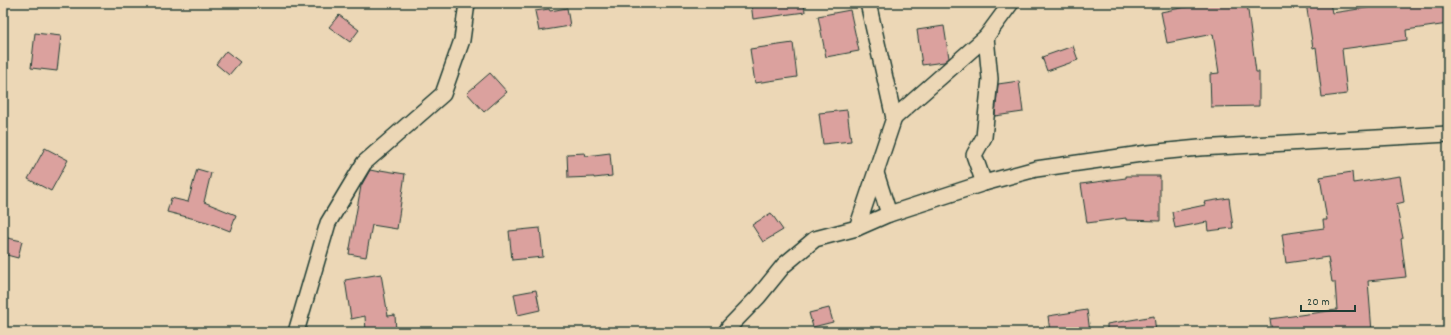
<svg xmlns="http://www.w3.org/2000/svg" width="1451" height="335" font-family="Dekko,sans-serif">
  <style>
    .building { fill: #dba19e; stroke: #1f3d34 }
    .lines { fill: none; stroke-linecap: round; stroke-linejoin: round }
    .minor-casing { stroke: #1f3d34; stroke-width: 18 }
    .minor { stroke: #ecd7b6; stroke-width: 15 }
  </style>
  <rect width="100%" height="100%" fill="#ecd7b6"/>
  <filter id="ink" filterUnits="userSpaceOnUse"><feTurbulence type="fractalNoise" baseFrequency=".025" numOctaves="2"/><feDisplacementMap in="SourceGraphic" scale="8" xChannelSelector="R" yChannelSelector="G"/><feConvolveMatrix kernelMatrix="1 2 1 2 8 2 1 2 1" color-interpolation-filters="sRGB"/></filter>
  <g filter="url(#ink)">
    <g class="building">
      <path d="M751,3h53l1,9 -52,7z"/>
      <path d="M1206,3h41l9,69h3v34l-48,1 -1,-33 9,-1 -6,-39 -46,9 -6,-31z"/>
      <path d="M1306,3h24l2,10 67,-10h49v21l-42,6 1,10 -65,9 5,45 -25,3 -6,-50 -3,1z"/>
      <path d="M567,8l3,18 -31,5 -4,-20 14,-2 1,2z"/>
      <path d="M850,10l9,41 -33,6 -8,-41z"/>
      <path d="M339,15l20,15 -9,12 -21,-15z"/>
      <path d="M944,26l5,32 -5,4 -22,3 -5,-35z"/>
      <path d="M35,33l26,3 -4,35 -26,-3z"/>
      <path d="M793,43l4,34 -42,6 -5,-34z"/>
      <path d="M1073,46l5,14 -31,11 -5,-14z"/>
      <path d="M226,51l14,11 -11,13 -13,-11z"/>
      <path d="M490,73l17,19 -23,20 -17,-19z"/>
      <path d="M1019,81l4,31 -28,4 3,-32z"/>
      <path d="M847,110l4,31 -28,3 -4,-31z"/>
      <path d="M45,148l23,12 -17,31 -23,-12z"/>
      <path d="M585,153l1,3 24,-3 2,23 -18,2v-1l-26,1 -1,-24z"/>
      <path d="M197,169l14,4 -7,29 32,13 -6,16 -23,-9 -40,-10 4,-14 17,4z"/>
      <path d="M370,170l10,2v-2l25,4 -8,55 -25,-4 -6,32 -17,-3 12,-68z"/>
      <path d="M1352,172l1,11 47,-7 4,26 -8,2 7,34 -2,1 5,38 -38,4 4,51h-100l-2,-13 67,-9 -2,-28h-3l-4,-25 -42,6 -4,-29 42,-6 -1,-8h4l-7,-43z"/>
      <path d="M1126,176h34v45l-34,-1v-2l-39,5 -6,-39 45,-6z"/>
      <path d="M1229,198l4,30 -25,3 -1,-9 -32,6 -3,-16 33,-7 -1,-3z"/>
      <path d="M771,213l12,17 -20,12 -11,-17z"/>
      <path d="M540,228l3,29 -31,3 -3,-29z"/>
      <path d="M3,237l19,4 -4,17 -15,-4z"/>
      <path d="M381,274l7,42 7,-1 1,17h-30l-1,-16 -14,3 -6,-39z"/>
      <path d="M536,290l4,20 -22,5 -4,-21z"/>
      <path d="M829,308l4,14 -20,5 -4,-14z"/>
      <path d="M1087,310l3,22h-40l-2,-16z"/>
      <path d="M1154,316l2,16h-49v-8z"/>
    </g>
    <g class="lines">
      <g class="minor-casing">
        <g id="minor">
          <path d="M894,118l92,-81 25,-34"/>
          <path d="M876,173l13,41"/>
          <path d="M984,183l-10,-28 10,-18 6,-58 -4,-42"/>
          <path d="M857,228l37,-110 -26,-115"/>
          <path d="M296,332l32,-109 36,-60 79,-69 19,-54 5,-37"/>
          <path d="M726,332l3,-5 29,-30 26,-32 31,-26 42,-11 32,-14 95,-31 52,-14 112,-16 51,-5 249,-14"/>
        </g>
      </g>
      <use href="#minor" class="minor"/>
    </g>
  </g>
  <rect width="1451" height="335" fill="none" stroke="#ecd7b6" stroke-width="16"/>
  <rect x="8" y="8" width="1435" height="319" fill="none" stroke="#1f3d34" stroke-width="1.5" filter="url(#ink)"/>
  <path d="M1301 305v6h54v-6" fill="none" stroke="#1f3d34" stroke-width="2"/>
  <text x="1307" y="305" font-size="12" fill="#1f3d34" stroke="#ecd7b6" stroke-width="3" paint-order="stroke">20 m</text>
</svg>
